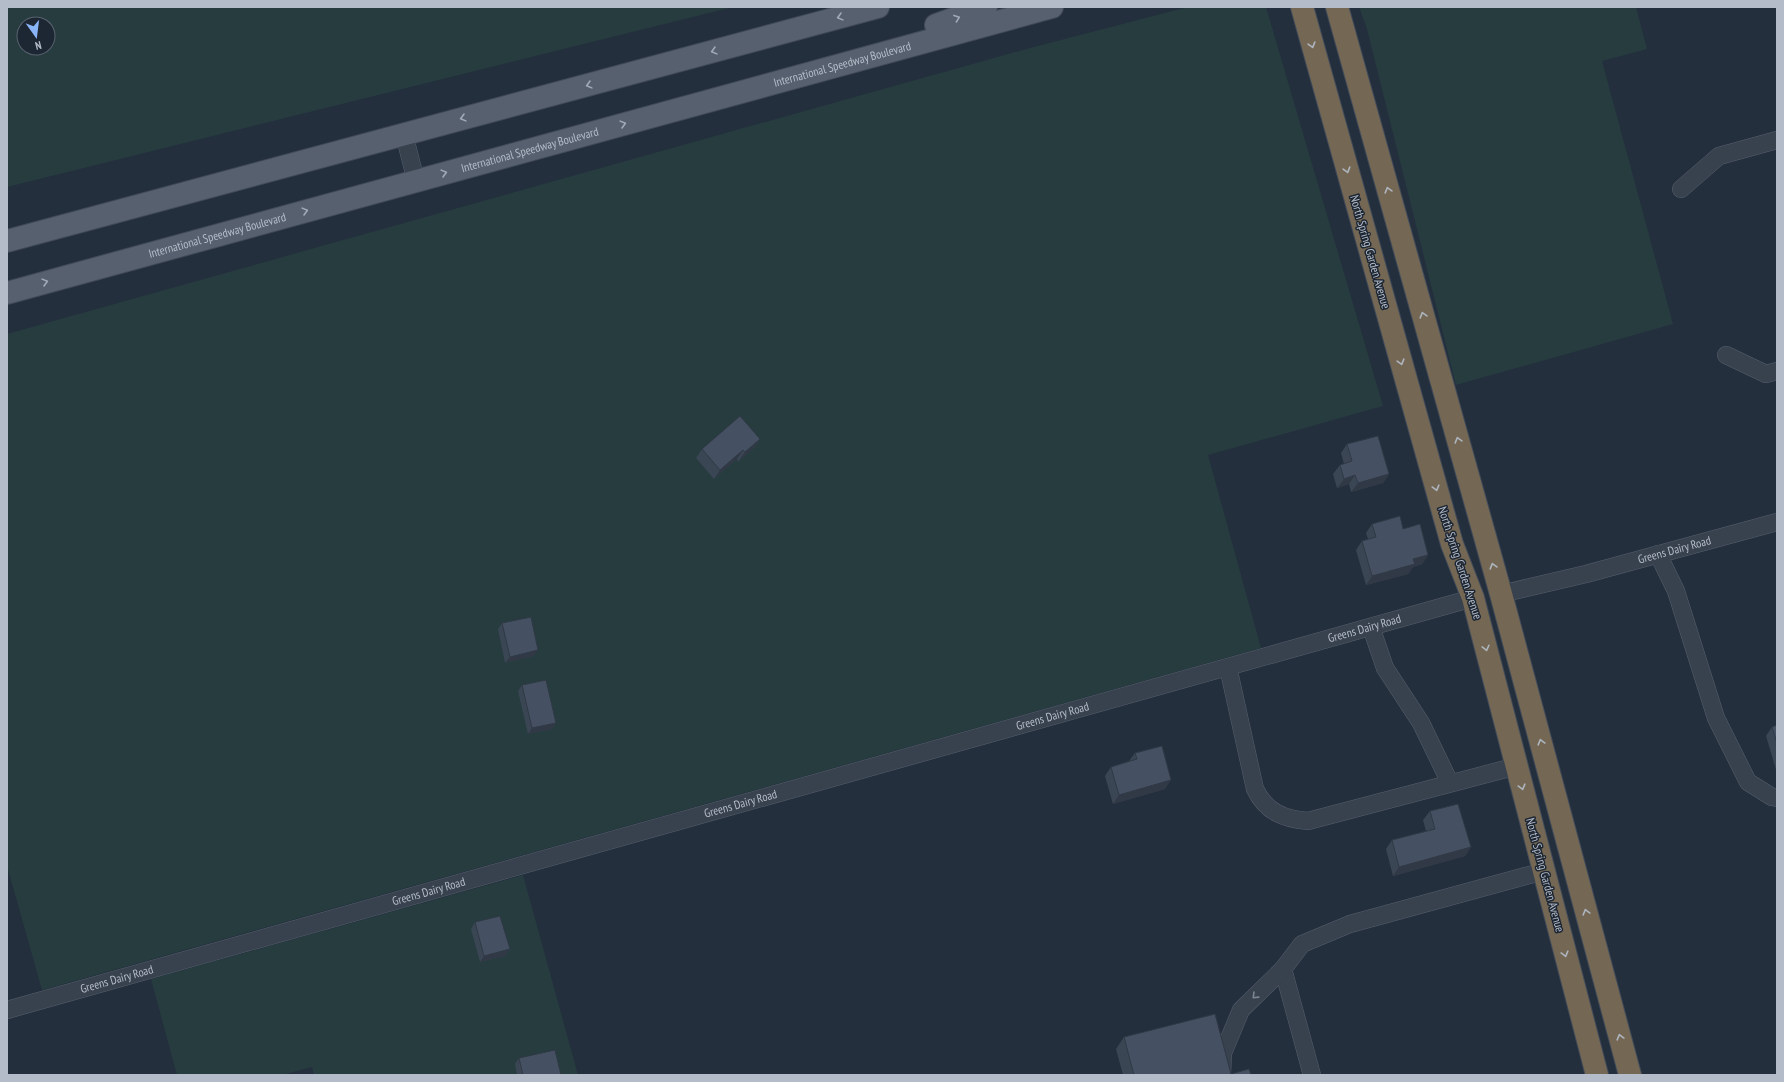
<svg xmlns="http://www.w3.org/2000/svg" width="1784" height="1082" font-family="'PT Sans Narrow',sans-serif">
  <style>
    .green { fill: #263c3f; fill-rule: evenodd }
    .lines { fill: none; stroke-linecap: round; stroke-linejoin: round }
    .minor-casing { stroke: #565f6c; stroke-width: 18 }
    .major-casing { stroke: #414a57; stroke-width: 24 }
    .highway-casing { stroke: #434c59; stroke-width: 24 }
    .minor { stroke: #38414e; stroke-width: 17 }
    .major { stroke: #56606e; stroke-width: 22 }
    .highway { stroke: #746855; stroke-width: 22 }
    .wall { fill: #3b4654 }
    .shaded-wall { fill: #303945 }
    .building { fill: #455162; stroke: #303945 }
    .oneway { stroke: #a1aab7 }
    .oneway2 { stroke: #aeb4bd }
    .oneway3 { stroke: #7c8592 }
    .labels { text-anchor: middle; stroke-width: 3; stroke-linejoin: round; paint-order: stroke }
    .street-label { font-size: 12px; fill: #b4bcc9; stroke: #1d2633 }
  </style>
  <rect width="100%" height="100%" fill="#242f3e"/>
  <g class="green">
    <path d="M7,7h726l-726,180zM24,24h24v24h-24z"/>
    <path d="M1188,7h78l117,399 -175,49 53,193 -1219,342 -35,-124v-532l1023,-286z"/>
    <path d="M1359,7h277l11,42 -45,12 71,263 -217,61 -89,-356z"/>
    <path d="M523,875l55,200h-264l-2,-8 -30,8h-105l-26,-96z"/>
  </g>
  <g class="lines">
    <g class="minor-casing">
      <g id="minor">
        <path d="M404,134l12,47"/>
        <path d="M1681,189l38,-33 58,-16"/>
        <path d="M1726,355l40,19 11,-3"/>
        <path d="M1658,554l18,37 40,127 32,64 24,15 5,1"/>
        <path id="s1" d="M1501,594l85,-20 191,-52"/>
        <path d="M1371,627l14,41 36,55 29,60"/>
        <path d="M1228,667l27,122c11,23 29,30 53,32l209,-55"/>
        <path d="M1283,969l29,106"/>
        <path id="s2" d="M7,1010l1466,-412"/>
        <path d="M1222,1075l1,-22 18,-43 42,-41 19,-25 48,-20 194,-53"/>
      </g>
    </g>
    <g class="major-casing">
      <g id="major">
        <path d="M936,25l50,-18"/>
        <path d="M7,241l871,-234"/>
        <path id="s3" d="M7,293l1045,-286"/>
      </g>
    </g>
    <g class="highway-casing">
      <g id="highway">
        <path d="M1302,7l150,537 21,54 124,477"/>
        <path d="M1337,7l164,587 129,481"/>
      </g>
    </g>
    <use href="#minor" class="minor"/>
    <use href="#major" class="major"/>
    <use href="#highway" class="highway"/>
  </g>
  <g class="wall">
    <path d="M760,439l-6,9 -16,14 -1,-3 -23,20 -18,-21 6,-9z"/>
    <path d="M1347,444l42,30 -6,9 -32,9 -2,-8 -12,4 -4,-14 7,-9 4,-1 -3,-11z"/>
    <path d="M1372,524l31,5 25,26 -6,9 -9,3 -5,7 -42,11 -10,-35 6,-9 6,-2 -2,-6z"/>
    <path d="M502,623l32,33 -29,7 -7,-34z"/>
    <path d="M522,685l34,38 -4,6 -24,5 -10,-43z"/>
    <path d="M1777,725v48l-11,-37 6,-9z"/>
    <path d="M1135,753l30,36 -52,15 -8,-28 6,-9 18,-6z"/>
    <path d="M1430,811l41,36 -6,9 -72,20 -7,-27 6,-9 34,-9 -3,-11z"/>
    <path d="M475,922l35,27 -5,7 -25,6 -9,-33z"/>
    <path d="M1124,1037l107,37 20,1h-128l-7,-26z"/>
    <path d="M519,1058l42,17h-44l-2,-11z"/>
  </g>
  <g class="shaded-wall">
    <path d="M760,439l-6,9 -16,14 7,-10z"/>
    <path d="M743,450l-6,9 -23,20 6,-9z"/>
    <path d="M1389,474l-6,9 -32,9 7,-9z"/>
    <path d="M1355,475l-6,9 -12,4 7,-9z"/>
    <path d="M1428,555l-6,9 -9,3 -5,7 -42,11 6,-9 41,-17z"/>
    <path d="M538,650l-4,6 -29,7 5,-6z"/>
    <path d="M556,723l-4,6 -24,5 4,-6z"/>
    <path d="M1171,780l-6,9 -52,15 6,-9z"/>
    <path d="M1471,847l-6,9 -72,20 6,-9z"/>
    <path d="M510,949l-5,7 -25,6 4,-6z"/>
  </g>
  <g class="building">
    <path d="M740,416l20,23 -15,13 -2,-2 -23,20 -18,-21z"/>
    <path d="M1378,436l11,38 -31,9 -3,-8 -11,4 -4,-14 12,-4 -5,-17z"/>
    <path d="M1400,516l3,13 17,-5 8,31 -15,4 2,5 -43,12 -10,-35 14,-4 -4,-13z"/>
    <path d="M531,617l7,33 -28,7 -8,-34z"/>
    <path d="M546,680l10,43 -24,5 -10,-43z"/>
    <path d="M1777,725v18l-5,-16z"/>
    <path d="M1162,746l9,34 -52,15 -8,-28 26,-8 -2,-6z"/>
    <path d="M1458,804l13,43 -72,20 -7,-27 43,-11 -5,-18z"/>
    <path d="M500,916l10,33 -26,7 -9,-34z"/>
    <path d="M1215,1014l16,60 18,-5 2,6h-117l-10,-38z"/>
    <path d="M555,1050l6,25h-38l-4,-17z"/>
  </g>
  <defs><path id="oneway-chevron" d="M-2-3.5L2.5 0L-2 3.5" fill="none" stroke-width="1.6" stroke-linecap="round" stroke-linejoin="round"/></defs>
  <g class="oneway">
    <use href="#oneway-chevron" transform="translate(840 17) rotate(165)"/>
    <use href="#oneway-chevron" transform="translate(957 18) rotate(-20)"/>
    <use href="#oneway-chevron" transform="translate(714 51) rotate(165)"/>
    <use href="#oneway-chevron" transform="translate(589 85) rotate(165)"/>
    <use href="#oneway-chevron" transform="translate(463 118) rotate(165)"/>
    <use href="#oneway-chevron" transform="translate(623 124) rotate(-15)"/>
    <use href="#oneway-chevron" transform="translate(444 173) rotate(-15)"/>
    <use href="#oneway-chevron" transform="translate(305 211) rotate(-15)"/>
    <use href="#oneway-chevron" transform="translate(45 282) rotate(-15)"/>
  </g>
  <g class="oneway2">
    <use href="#oneway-chevron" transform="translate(1312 45) rotate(74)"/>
    <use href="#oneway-chevron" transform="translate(1347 170) rotate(74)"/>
    <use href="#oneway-chevron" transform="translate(1388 190) rotate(-106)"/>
    <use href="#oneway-chevron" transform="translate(1423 315) rotate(-106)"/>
    <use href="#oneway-chevron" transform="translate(1401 362) rotate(74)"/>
    <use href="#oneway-chevron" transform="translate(1458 440) rotate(-106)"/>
    <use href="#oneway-chevron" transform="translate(1436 488) rotate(75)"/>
    <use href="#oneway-chevron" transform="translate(1493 566) rotate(-106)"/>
    <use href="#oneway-chevron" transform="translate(1486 648) rotate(76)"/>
    <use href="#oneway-chevron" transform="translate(1541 742) rotate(-105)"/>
    <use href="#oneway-chevron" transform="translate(1522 787) rotate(75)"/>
    <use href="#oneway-chevron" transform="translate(1586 912) rotate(-105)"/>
    <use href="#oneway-chevron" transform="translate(1565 954) rotate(75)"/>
    <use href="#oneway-chevron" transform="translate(1620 1037) rotate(-105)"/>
  </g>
  <use class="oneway3" href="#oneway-chevron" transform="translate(1255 996) rotate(136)"/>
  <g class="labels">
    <g class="street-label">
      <text dy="4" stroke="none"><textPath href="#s3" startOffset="866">International Speedway Boulevard</textPath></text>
      <text dy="4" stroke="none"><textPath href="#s3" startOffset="542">International Speedway Boulevard</textPath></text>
      <text dy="4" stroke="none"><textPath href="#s3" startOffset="218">International Speedway Boulevard</textPath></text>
      <text transform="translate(1370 252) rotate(74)" y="4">North Spring Garden Avenue</text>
      <text dy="4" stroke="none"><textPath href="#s1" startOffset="179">Greens Dairy Road</textPath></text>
      <text transform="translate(1460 563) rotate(72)" y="4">North Spring Garden Avenue</text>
      <text dy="4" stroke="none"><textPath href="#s2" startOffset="1410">Greens Dairy Road</textPath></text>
      <text dy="4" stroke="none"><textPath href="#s2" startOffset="1086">Greens Dairy Road</textPath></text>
      <text dy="4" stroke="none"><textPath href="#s2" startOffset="762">Greens Dairy Road</textPath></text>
      <text transform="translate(1545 875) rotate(75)" y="4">North Spring Garden Avenue</text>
      <text dy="4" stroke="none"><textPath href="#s2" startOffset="438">Greens Dairy Road</textPath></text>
      <text dy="4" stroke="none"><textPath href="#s2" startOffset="114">Greens Dairy Road</textPath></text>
    </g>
  </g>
  <rect width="1784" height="1082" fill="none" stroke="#b4bcc9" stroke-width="16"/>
  <g transform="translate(36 36) rotate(166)"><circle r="19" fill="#1d2633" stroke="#59626f"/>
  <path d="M0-3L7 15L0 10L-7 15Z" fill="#8ab4f8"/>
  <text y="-6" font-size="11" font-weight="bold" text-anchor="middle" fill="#b4bcc9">N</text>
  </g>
</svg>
